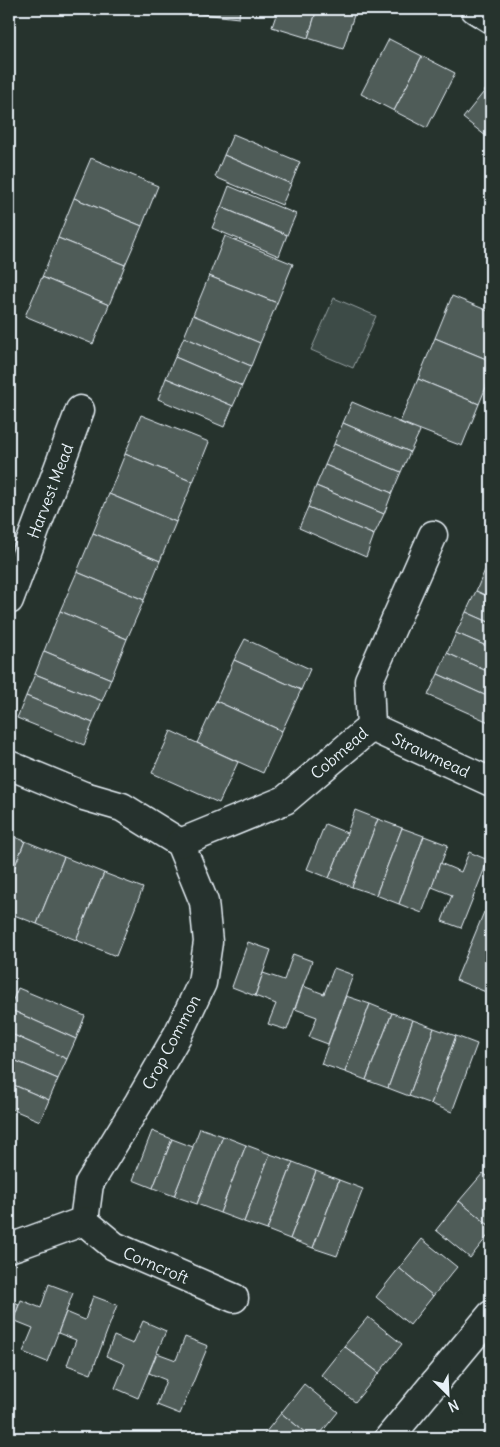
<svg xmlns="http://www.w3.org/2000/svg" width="500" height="1447" font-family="Delius,sans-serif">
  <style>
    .green { fill: #3e4b47; stroke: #939ea0 }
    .building { fill: #505c59; stroke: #e8f1f8 }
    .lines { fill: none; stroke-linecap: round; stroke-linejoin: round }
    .minor-casing { stroke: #e8f1f8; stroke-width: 31 }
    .minor { stroke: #26332d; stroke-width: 28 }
    .labels { text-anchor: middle; stroke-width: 4; stroke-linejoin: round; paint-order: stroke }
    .street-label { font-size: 16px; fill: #e8f1f8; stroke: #26332d }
  </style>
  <rect width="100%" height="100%" fill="#26332d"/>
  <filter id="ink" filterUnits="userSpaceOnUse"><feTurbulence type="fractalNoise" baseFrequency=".02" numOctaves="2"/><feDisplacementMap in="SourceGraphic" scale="10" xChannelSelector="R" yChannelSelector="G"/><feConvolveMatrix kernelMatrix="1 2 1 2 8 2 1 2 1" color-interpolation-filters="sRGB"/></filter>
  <g filter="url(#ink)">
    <path class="green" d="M334,298l42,18 -23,52 -42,-18z"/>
    <g class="building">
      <path d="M166,9h37l-1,5z"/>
      <path d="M203,9h37l-1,9 -37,-4z"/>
      <path d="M278,9h39l-9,29 -36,-11z"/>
      <path d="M317,9h39l-13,40 -35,-11z"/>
      <path d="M389,39l33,17 -28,55 -33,-17z"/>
      <path d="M422,56l33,17 -28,55 -33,-17z"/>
      <path d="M491,83v57l-28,-22z"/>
      <path d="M233,134l67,28 -9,22 -67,-29z"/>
      <path d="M224,155l67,29 -9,21 -67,-28z"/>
      <path d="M91,158l67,28 -16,40 -68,-28z"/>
      <path d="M229,186l67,28 -9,21 -66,-28z"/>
      <path d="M74,198l68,28 -17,39 -67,-27z"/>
      <path d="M221,207l66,28 -8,21 -67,-28z"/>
      <path d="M225,236l68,28 -16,39 -68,-27z"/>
      <path d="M58,238l67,27 -16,40 -67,-28z"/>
      <path d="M209,276l68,27 -17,40 -67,-28z"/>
      <path d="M42,277l67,28 -16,39 -68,-28z"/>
      <path d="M452,296l39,16v49l-56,-23z"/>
      <path d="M193,315l67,28 -9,23 -67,-29z"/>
      <path d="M184,337l67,29 -9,20 -67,-29z"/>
      <path d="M435,338l56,23v14l-12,29 -61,-25z"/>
      <path d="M175,357l67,29 -9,20 -67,-28z"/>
      <path d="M166,378l67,28 -9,21 -66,-28z"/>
      <path d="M418,379l61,25 -17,42 -62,-24z"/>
      <path d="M352,402l68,29 -10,21 -67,-29z"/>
      <path d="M141,415l68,27 -16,40 -68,-28z"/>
      <path d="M343,423l67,29 -9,20 -67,-28z"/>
      <path d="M334,444l67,28 -9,21 -67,-28z"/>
      <path d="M125,454l68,28 -17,40 -67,-28z"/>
      <path d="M325,465l67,28 -8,21 -68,-28z"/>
      <path d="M316,486l68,28 -10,21 -66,-28z"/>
      <path d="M109,494l67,28 -16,39 -67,-28z"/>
      <path d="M308,507l66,28 -8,22 -67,-29z"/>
      <path d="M93,533l67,28 -16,39 -67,-28z"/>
      <path d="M485,570l6,4v24l-15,-7z"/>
      <path d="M77,572l67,28 -17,39 -67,-28z"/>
      <path d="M476,591l15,7v25l-25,-11z"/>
      <path d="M60,611l67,28 -16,40 -67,-28z"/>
      <path d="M466,612l25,11v25l-35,-15z"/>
      <path d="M456,633l35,15v25l-44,-20z"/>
      <path d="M245,639l65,30 -9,21 -67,-30z"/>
      <path d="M44,651l67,28 -9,22 -67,-27z"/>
      <path d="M447,653l44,20v25l-53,-24z"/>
      <path d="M234,660l67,30 -19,41 -66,-30z"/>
      <path d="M35,674l67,27 -9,22 -67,-27z"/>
      <path d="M438,674l53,24v25l-63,-28z"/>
      <path d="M26,696l67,27 -9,22 -67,-27z"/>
      <path d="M216,701l66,30 -19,42 -66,-30z"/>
      <path d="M171,731l67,31 -19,41 -67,-30z"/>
      <path d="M355,810l23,9 -26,68 -23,-9 18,-45z"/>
      <path d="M378,819l24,9 -26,67 -24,-8z"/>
      <path d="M325,824l22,9 -18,45 -22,-9z"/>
      <path d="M402,828l22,8 -25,68 -23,-9z"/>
      <path d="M9,835l16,6 -16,40z"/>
      <path d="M424,836l24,9 -26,68 -23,-9z"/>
      <path d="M25,841l39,16 -27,67 -28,-11v-32z"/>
      <path d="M469,852l19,8 -27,68 -19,-7 10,-26 -20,-8 8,-24 21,9z"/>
      <path d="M64,857l40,16 -28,67 -39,-16z"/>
      <path d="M104,873l39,15 -27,68 -40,-16z"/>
      <path d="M484,912l7,3v79l-35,-14z"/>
      <path d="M248,942l23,8 -16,46 -23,-9z"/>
      <path d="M293,954l19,7 -25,69 -19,-6 8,-20 -21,-8 8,-23 21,7z"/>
      <path d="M334,968l19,7 -25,69 -19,-7 8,-20 -22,-8 8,-23 21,8z"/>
      <path d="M18,988l67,28 -9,23 -67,-30z"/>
      <path d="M346,996l24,8 -25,68 -24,-8z"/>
      <path d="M370,1004l22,9 -26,67 -21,-8z"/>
      <path d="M9,1009l67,30 -9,20 -58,-26z"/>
      <path d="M392,1013l21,7 -25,68 -22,-8z"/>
      <path d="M413,1020l21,8 -25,68 -21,-8z"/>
      <path d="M434,1028l22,8 -25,68 -22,-8z"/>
      <path d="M9,1033l58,26 -9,20 -49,-21z"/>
      <path d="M456,1036l21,8 -25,68 -21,-8z"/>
      <path d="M9,1058l49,21 -9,21 -40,-17z"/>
      <path d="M9,1083l40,17 -9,21 -31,-13z"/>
      <path d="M200,1128l23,8 -26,68 -23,-8z"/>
      <path d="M152,1131l20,8 -19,49 -20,-8z"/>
      <path d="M223,1136l23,9 -26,68 -23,-9z"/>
      <path d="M172,1139l21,8 -19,49 -21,-8z"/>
      <path d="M246,1145l24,9 -26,68 -24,-9z"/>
      <path d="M270,1154l23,8 -26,68 -23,-8z"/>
      <path d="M293,1162l23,9 -26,68 -23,-9z"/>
      <path d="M316,1171l23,9 -26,68 -23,-9z"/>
      <path d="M483,1173l8,6v48l-32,-26z"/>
      <path d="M339,1180l24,9 -26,67 -24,-8z"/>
      <path d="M459,1201l32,26v5l-21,26 -34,-28z"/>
      <path d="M422,1239l35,28 -24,29 -34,-28z"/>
      <path d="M399,1268l34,28 -23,29 -34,-28z"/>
      <path d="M49,1284l24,9 -26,69 -24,-10 10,-24 -20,-8 8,-20 20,8z"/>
      <path d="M93,1296l24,9 -26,69 -24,-9 9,-25 -18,-7 8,-21 19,8z"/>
      <path d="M9,1300l10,4 -10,29z"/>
      <path d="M368,1317l34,27 -23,29 -35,-27z"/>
      <path d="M143,1321l23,10 -28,67 -23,-10 10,-24 -19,-8 8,-20 19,8z"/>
      <path d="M185,1337l23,9 -28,68 -23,-9 9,-25 -17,-7 8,-20 19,7z"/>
      <path d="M344,1346l35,27 -24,29 -34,-27z"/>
      <path d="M304,1384l34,28 -21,26h-5l-31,-25z"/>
      <path d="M281,1413l31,25h-51z"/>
      <path d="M491,1424v14h-12z"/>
    </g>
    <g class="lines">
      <g class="minor-casing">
        <g id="minor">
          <path d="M475,9l16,10"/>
          <path d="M9,600l71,-190"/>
          <path d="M371,727l120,55"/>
          <path d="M9,765l75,31 38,11 58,36 24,59 4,40 -6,41 -24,51 -39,68 -50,82 -5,37 -63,23 -12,4"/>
          <path d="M180,843l105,-43 86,-73 -2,-47 64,-145"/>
          <path d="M84,1221l30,25 120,52"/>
          <path d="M389,1438l102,-123"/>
        </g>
      </g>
      <use href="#minor" class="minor"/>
    </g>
  </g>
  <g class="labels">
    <g class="street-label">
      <text transform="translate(50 491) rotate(-69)" y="6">Harvest Mead</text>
      <text transform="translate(339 753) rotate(-41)" y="6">Cobmead</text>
      <text transform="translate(431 755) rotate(25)" y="6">Strawmead</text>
      <text transform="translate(171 1042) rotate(-62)" y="6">Crop Common</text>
      <text transform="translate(156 1265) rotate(23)" y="6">Corncroft</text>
    </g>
  </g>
  <rect width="500" height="1447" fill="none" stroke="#26332d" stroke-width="30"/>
  <rect x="15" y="15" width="470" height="1417" fill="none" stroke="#e8f1f8" stroke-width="2" filter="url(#ink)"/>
  <g transform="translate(448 1394) rotate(156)" stroke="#26332d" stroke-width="4" paint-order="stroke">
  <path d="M0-4L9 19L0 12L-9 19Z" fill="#e8f1f8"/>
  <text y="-8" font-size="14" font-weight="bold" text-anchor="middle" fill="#e8f1f8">N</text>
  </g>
</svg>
